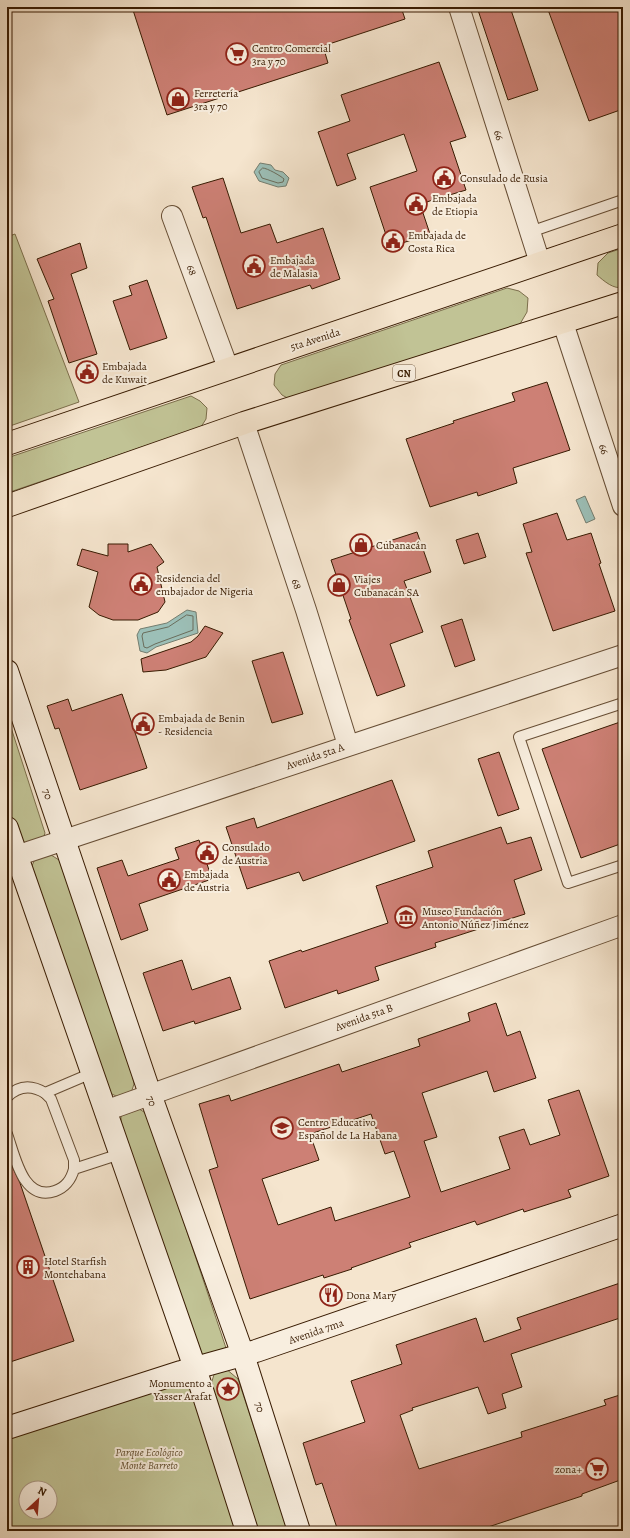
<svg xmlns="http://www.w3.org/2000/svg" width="630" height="1538" font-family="Alegreya,serif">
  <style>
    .green { fill: #c1c395; stroke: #7c6f4c; fill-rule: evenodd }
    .water { fill: #9cbfb7; stroke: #747d6f }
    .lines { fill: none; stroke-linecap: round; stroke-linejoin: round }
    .shore { stroke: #6a6d5c; stroke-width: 1 }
    .building { fill: #cd8075; stroke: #381b02; fill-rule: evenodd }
    .lane-casing { stroke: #674e35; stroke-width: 12 }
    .street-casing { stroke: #674e35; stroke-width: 22 }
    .secondary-casing { stroke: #381b02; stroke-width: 24 }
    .highway-casing { stroke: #381b02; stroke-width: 24 }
    .lane { stroke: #f8eedf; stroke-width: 10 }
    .street { stroke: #f8eedf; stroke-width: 20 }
    .secondary { stroke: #f8eedf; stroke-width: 22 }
    .highway { stroke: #f5e5ce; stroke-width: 22 }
    .labels { text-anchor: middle; stroke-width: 4; stroke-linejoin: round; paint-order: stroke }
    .shield { fill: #f8eedf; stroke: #725a44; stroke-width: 1 }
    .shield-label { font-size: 10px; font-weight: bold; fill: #381b02 }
    .poi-label { font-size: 11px; fill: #381b02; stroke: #f8eedf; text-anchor: start }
    .street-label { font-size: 11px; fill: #381b02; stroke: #f8eedf }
    .park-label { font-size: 11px; font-style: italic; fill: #614d2e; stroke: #f8eedf }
  </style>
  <rect width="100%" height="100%" fill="#f5e5ce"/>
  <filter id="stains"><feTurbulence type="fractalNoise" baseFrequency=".005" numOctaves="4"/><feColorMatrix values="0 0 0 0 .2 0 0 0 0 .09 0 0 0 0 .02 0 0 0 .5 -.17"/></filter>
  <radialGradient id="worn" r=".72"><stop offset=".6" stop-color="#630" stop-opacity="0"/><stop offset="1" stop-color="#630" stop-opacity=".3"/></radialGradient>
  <g class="green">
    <path d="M15,234l64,168 -72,25v-190z"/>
    <path d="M623,248v39c-9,3 -19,-6 -26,-12l1,-12 10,-10z"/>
    <path d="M507,288l12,3 9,7 -1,14 -7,12 -227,77 -11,-6 -8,-10 1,-11 6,-9z"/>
    <path d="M191,396l9,5 7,7 -1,11 -5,8 -194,66v-35z"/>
    <path d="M7,715l38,118 -5,15 19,12 6,6 66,202 3,16 -6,18 16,10 5,6 77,230 -8,14 20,17 50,152h-31l-45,-139v-11l6,-19 -15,-4 -12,-20 -70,-206v-15l7,-15 -18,-9 -79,-225 9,-20 -15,-4 -9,-12 -9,-28z"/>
    <path d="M195,1368l55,163h-243v-103zM26,1488h24v24h-24z"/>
  </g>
  <g class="water">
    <path d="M260,163l11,2 4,5 8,2 6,6 -3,8 -8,1 -19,-6 -5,-9z"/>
    <path d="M585,496l10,23 -9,4 -10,-23z"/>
    <path d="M187,610l9,2 2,21 -42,14 -9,6 -7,-2 -3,-16 3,-6 27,-6z"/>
  </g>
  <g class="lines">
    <g class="shore">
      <path d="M263,168c4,0 18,8 21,11l-1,3 -5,1 -16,-5 -3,-6z"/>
      <path d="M187,615l6,1v14l-38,14 -8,4 -3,-1 -2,-11 1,-3 25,-6z"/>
    </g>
  </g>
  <g class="building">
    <path d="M132,7h269l4,12 -82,27 5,17 -161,52z"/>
    <path d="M477,7h33l28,83 -30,10z"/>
    <path d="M547,7h76v102l-34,12z"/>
    <path d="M439,62l27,75 -16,5 16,48 -46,14 10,30 -40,13 -20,-60 47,-16 -13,-37 -57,20 9,25 -19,7 -19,-54 32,-11 -9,-26z"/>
    <path d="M223,178l18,55 29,-9 7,19 46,-15 17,51 -28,10 -2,-4 -73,24 -31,-92 -3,1 -11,-31z"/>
    <path d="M80,243l7,25 -16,6 26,80 -28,9 -21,-62 6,-2 -17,-40z"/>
    <path d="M147,280l20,58 -37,12 -17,-49 19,-6 -3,-9z"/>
    <path d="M547,382l23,68 -57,18 4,15 -39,13 -1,-4 -47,15 -24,-68 48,-16 -1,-2 62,-20 -3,-8z"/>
    <path d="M557,513l10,27 24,-7 10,30 -2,1 16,47 -62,20 -27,-78 6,-1 -9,-28z"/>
    <path d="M417,532l14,40 -27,9 19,51 -33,12 15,42 -28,10 -28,-76 2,-1 -20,-59z"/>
    <path d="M478,533l8,24 -22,7 -8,-24z"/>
    <path d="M108,544h20v8l23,-8 13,18 -7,5 8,35 -7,10 -20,8h-25l-14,-5 -10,-8 9,-35 -21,-7 5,-16 26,7z"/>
    <path d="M462,619l13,41 -20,7 -14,-41z"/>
    <path d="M205,626l18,7 -17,24 -40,13 -23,2 -2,-13 50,-17 7,-6z"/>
    <path d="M283,652l20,62 -31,9 -20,-62z"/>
    <path d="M122,694l25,74 -67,22 -21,-62 -4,1 -8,-23 21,-7 4,12z"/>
    <path d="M623,721v122l-42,15 -39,-109z"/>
    <path d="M499,752l20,57 -21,7 -20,-57z"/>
    <path d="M392,780l23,61 -112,40 -4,-9 -52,17 -21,-62 28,-9 3,10z"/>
    <path d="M501,827l6,17 24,-7 11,33 -28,10 11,34 -90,29 1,4 -61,20 4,13 -41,14 -1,-4 -52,18 -16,-47 32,-11 1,2 86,-29 -12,-37 57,-19 -5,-16z"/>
    <path d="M199,840l13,39 -73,25 9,26 -27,10 -24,-72 25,-8 6,16 51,-17 -4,-11z"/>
    <path d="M182,960l10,30 38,-13 11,32 -46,15 -1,-3 -31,10 -20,-58z"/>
    <path d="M496,1003l11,33 13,-5 16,47 -42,14 -7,-21 -65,22 15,44 -13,4 17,51 69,-23 -11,-32 25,-8 6,16 30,-10 -12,-35 31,-10 30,86 -41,14 3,7 -47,15 -1,-3 -46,16 -2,-4 -66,22 2,4 -60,21 1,1 -28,9 -1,-3 -73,24 -41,-129 9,-3 -19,-63 30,-9 2,6 108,-37 3,8 78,-26 -2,-7 52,-18 -2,-8zM371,1114l14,40 9,-3 16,46 -75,24 -4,-14 -53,18 -16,-46 57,-19 -9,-26z"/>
    <path d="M7,1155l13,28 54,158 -67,22z"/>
    <path d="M623,1282v35l-112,37 11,33 -20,7 4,14 -18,6 -10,-27 -66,21 1,2 -13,5 19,54 103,-32 -1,-5 85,-27 -2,-5 19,-6v85l-41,15v2l-106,35h-138l-16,-48 -6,2 -13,-42 62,-21 -14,-41 51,-17 -6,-19 80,-27 8,24 37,-13 -4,-11z"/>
  </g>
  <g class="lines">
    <g class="lane-casing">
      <g id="lane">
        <path d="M530,232l93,-32"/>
        <path d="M623,703l-104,34 49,146 55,-18"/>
        <path d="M45,1093l6,6 23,61v9"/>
        <path d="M7,1097c12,-12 25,-12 38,-4l47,-20"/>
        <path d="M7,1134c8,22 16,68 48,57 11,-4 16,-11 19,-22l46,-15"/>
      </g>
    </g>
    <g class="street-casing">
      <g id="street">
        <path d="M459,7l81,256"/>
        <path d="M172,216l56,152"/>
        <path d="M563,323l60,183"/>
        <path d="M244,423l62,187 42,135"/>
        <path d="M7,859l616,-204"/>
        <path d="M105,1111l518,-186"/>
      </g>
    </g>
    <g class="secondary-casing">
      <g id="secondary">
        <path d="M7,671l143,423 93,261 56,176"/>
        <path d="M7,828l188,540 52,163"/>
        <path d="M7,1428l174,-56 75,-21 367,-126"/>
      </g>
    </g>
    <g class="highway-casing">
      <g id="highway">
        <path d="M7,444l616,-209"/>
        <path d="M7,506l237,-83 379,-120"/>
      </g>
    </g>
    <use href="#lane" class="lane"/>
    <use href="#street" class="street"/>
    <use href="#secondary" class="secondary"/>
    <use href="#highway" class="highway"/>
  </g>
  <defs>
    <g id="supermarket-ring" transform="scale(1.15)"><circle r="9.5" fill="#f8eedf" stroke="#8f2418" stroke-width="1.5"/><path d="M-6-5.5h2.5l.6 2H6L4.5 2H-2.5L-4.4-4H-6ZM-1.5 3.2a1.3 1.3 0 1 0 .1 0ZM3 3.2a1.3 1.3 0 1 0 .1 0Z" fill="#8f2418"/></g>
    <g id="shop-ring" transform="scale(1.15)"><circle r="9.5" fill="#f8eedf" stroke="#8f2418" stroke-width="1.5"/><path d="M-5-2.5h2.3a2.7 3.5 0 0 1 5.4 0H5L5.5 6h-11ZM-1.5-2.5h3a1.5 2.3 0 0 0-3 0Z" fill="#8f2418"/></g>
    <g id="civic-ring" transform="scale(1.15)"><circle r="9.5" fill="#f8eedf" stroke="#8f2418" stroke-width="1.5"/><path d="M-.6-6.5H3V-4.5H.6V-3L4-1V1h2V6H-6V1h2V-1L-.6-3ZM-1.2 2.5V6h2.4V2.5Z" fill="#8f2418"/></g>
    <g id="museum-ring" transform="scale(1.15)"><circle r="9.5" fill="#f8eedf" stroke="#8f2418" stroke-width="1.5"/><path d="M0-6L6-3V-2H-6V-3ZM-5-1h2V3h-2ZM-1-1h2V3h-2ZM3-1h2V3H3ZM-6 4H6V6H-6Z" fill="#8f2418"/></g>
    <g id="school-ring" transform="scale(1.15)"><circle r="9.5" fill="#f8eedf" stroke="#8f2418" stroke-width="1.5"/><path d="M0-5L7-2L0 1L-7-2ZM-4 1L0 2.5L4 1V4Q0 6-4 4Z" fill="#8f2418"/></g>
    <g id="building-ring" transform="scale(1.15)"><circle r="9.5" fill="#f8eedf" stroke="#8f2418" stroke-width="1.5"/><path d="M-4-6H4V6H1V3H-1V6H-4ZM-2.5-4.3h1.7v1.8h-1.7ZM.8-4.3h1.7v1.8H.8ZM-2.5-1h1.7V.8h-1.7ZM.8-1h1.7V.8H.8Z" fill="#8f2418"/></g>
    <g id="restaurant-ring" transform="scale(1.15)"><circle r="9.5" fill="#f8eedf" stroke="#8f2418" stroke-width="1.5"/><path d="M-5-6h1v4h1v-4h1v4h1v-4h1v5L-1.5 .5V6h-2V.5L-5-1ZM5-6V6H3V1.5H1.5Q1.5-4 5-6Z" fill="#8f2418"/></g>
    <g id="sight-ring" transform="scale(1.15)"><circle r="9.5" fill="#f8eedf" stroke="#8f2418" stroke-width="1.5"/><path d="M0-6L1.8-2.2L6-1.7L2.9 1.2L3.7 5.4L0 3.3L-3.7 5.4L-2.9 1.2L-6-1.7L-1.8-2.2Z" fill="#8f2418"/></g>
  </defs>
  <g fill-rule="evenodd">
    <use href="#supermarket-ring" x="237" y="54"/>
    <use href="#shop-ring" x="178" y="99"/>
    <use href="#civic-ring" x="444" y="178"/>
    <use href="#civic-ring" x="416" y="204"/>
    <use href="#civic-ring" x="393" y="241"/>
    <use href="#civic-ring" x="254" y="266"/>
    <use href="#civic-ring" x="87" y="372"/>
    <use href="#shop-ring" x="361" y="545"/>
    <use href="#civic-ring" x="141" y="584"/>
    <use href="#shop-ring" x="339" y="585"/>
    <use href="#civic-ring" x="143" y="724"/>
    <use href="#civic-ring" x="207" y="853"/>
    <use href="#civic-ring" x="169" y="880"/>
    <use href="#museum-ring" x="406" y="917"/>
    <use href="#school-ring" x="282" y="1128"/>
    <use href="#building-ring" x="28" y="1267"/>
    <use href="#restaurant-ring" x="331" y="1295"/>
    <use href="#sight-ring" x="228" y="1389"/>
    <use href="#supermarket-ring" x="597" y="1469"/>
  </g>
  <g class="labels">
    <rect class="shield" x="393" y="365" width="22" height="16" rx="3"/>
    <g class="shield-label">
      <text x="404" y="377">CN</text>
    </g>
    <g class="poi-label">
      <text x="252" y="52">Centro Comercial<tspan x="252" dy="13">3ra y 70</tspan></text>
      <text x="194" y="97">Ferretería<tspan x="194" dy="13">3ra y 70</tspan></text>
      <text x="460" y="182">Consulado de Rusia</text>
      <text x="432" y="202">Embajada<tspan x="432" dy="13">de Etiopia</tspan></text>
      <text x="408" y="239">Embajada de<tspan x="408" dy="13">Costa Rica</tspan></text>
      <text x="270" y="264">Embajada<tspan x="270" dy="13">de Malasia</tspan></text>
      <text x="102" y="370">Embajada<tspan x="102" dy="13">de Kuwait</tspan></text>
      <text x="376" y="549">Cubanacán</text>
      <text x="156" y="582">Residencia del<tspan x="156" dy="13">embajador de Nigeria</tspan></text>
      <text x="354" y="583">Viajes<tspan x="354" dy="13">Cubanacán SA</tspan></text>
      <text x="158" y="722">Embajada de Benin<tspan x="158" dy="13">- Residencia</tspan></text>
      <text x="222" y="851">Consulado<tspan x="222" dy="13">de Austria</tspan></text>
      <text x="184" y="878">Embajada<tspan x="184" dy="13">de Austria</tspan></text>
      <text x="422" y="915">Museo Fundación<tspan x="422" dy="13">Antonio Núñez Jiménez</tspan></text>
      <text x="298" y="1126">Centro Educativo<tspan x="298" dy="13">Español de La Habana</tspan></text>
      <text x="44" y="1265">Hotel Starfish<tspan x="44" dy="13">Montehabana</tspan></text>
      <text x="346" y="1299">Dona Mary</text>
      <text x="212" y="1387" text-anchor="end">Monumento a<tspan x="212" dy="13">Yasser Arafat</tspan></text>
      <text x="582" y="1473" text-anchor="end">zona+</text>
    </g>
    <g class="street-label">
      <text transform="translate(499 135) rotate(72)" y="4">66</text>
      <text transform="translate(192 270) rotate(70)" y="4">68</text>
      <text transform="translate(315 339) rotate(-18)" y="4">5ta Avenida</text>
      <text transform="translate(604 449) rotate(72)" y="4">66</text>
      <text transform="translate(297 584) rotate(72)" y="4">68</text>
      <text transform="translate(315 756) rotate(-19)" y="4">Avenida 5ta A</text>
      <text transform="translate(48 794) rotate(72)" y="4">70</text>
      <text transform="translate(364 1017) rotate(-20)" y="4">Avenida 5ta B</text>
      <text transform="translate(152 1101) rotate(70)" y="4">70</text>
      <text transform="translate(316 1331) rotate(-19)" y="4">Avenida 7ma</text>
      <text transform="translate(260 1407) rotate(73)" y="4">70</text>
    </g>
    <g class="park-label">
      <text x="149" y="1456">Parque Ecológico<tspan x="149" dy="13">Monte Barreto</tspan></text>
    </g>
  </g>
  <rect width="630" height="1538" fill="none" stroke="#f5e5ce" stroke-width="24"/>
  <rect x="8" y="8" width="614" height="1522" fill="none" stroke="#381b02" stroke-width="2"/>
  <rect x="12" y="12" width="606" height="1514" fill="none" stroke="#381b02"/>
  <g transform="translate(38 1500) rotate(26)"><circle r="19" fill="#f8eedf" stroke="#ab9a87"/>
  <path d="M0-3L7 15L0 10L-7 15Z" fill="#8f2418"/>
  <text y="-6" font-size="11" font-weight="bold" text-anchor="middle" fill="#381b02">N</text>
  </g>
  <rect width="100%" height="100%" filter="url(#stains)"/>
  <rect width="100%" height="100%" fill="url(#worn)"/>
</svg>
